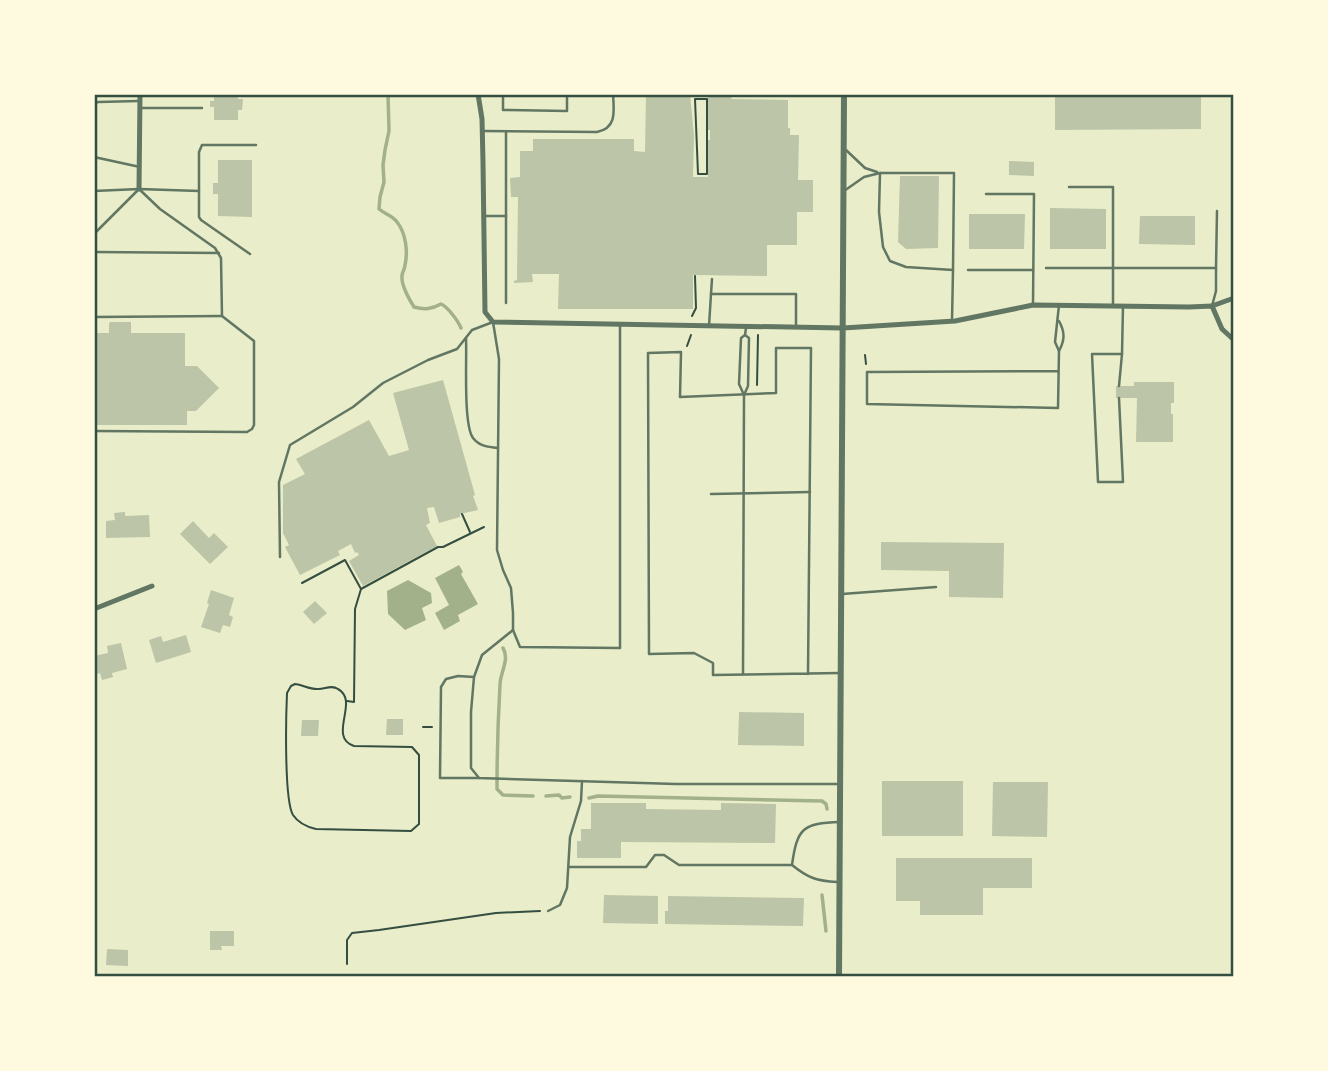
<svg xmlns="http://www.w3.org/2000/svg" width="1328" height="1071" font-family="Georgia,serif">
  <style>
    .water { fill: #a3b18a }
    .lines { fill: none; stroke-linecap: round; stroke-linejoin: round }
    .stream { stroke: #a3b18a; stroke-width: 3.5 }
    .building { fill: #bcc5a7 }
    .path { stroke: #344e41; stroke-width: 2 }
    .service { stroke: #617663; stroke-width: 2.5 }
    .minor { stroke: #617663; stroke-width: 5 }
    .tertiary { stroke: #617663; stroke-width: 6 }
    .neatline { fill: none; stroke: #344e41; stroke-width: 2.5 }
  </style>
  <rect width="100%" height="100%" fill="#e9edc9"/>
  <g class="water">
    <path d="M459,565l4,7 -2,2 17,30 -20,11 2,6 -16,9 -9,-17 14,-8 -14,-27z"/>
    <path d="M408,580l23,13 1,10 -10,5 4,12 -21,10 -17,-16 -1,-23z"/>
  </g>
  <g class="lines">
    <g class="stream">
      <path d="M388,94l1,37 -4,19 -2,15 1,17 -4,15 -1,12c6,5 14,7 18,13 9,11 11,30 8,43 0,4 -3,7 -3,11 -1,10 7,23 12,31 11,3 18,2 27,-3 7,3 17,17 20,24"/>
      <path d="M503,648c7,12 -3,24 -3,37 -2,34 -3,69 -3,104l6,6 30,1"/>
      <path d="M546,796l13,-1 3,3 8,-1"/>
      <path d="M589,798l9,-2 224,5 4,3 1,5"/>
      <path d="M822,895l4,36"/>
    </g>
  </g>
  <g class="building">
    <path d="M214,94h24v5h5l-1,11h-4v10h-24v-13h-4v-6h4z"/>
    <path d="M646,94h44l4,42 -1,41h15v-37h2v-10h-2v-36h21v3h3l-1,2 57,1v28h2v7h9l-1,45h15v32h-16v33h-30v31l-74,-1v34h-135l1,-35h-27l1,8 -19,1v-2l3,-1 1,-83h-7l-1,-19 10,-1v-26h13v-12h101v12l11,1z"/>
    <path d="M1055,94h146v35l-146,1z"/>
    <path d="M218,160h34v57l-34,-1v-22h-5v-11h5z"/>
    <path d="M1009,161l25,1v14l-25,-1z"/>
    <path d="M900,176h39l-1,72 -32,1 -8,-7z"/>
    <path d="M1050,208l56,1v40h-56z"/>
    <path d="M969,214h56l-1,35h-55z"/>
    <path d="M1140,216h55v29l-56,-1z"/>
    <path d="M110,322h21v11h54v33h12l22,22 -23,23h-9v14h-93v-92h15v-9z"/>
    <path d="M443,380l32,115 -2,1 5,14 -18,4v3l-21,6 -5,-16 -7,1 3,15 -4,2 11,21 -74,40 -14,-25 10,-6 -2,-3 -2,1 -4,-9 -13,7 2,4 -40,20 -15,-28 4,-2 -6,-12v-48l22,-11 -9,-15 73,-39 20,36 20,-6 -16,-57z"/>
    <path d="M1134,382h40v21h-3v11h2v28h-37l1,-44h-21v-12h18z"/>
    <path d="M125,512v4l24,-1 1,22 -44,1v-17l9,-1 -1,-7z"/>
    <path d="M193,521l16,17 5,-5 14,14 -18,17 -30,-30z"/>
    <path d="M881,542l123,1 -1,55 -54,-1v-26l-68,-1z"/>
    <path d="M211,590l23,8 -5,17 4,2 -3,10 -7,-2 -3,8 -19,-6 8,-23 -2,-1z"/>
    <path d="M315,601l12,12 -13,11 -11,-12z"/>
    <path d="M186,635l5,17 -35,11 -7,-23 12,-4 2,6z"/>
    <path d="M121,643l6,26 -15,4 1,4 -11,3 -2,-7 -6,2v-19l14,-3 -1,-7z"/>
    <path d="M739,712l65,1v33l-66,-1z"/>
    <path d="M387,719h16v16h-17z"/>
    <path d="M302,720h17l-1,16h-17z"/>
    <rect x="882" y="781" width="81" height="55"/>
    <path d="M993,782h55l-1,55 -55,-1z"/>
    <path d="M591,803h55v6l75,1v-7l55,1 -1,39 -154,-1v16h-44v-17h4v-12h10z"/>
    <path d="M896,858h136v30h-49v27h-63v-14h-24z"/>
    <path d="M604,895l54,1v28l-55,-1z"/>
    <path d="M668,896l136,2 -1,28 -138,-2v-13h3z"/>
    <path d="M210,931h24v15h-13l1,4h-12z"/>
    <path d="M107,949l21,1v16l-22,-1z"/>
  </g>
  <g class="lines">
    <g class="path">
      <path d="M695,99h12v75h-9z"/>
      <path d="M692,316l4,-8 -1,-32"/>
      <path d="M687,346l4,-11"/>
      <path d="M865,355l1,9"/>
      <path d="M757,385l1,-50"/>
      <path d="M462,514l8,18"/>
      <path d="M302,583l43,-23 16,29 -6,20 -1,93 -7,-1"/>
      <path d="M361,589l77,-42h5l41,-20"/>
      <path d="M295,684c8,1 14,5 22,5 7,1 14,-5 21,0 22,12 -11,48 16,57l58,1 7,8v69l-8,7 -95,-2c-9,-2 -17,-5 -23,-14 -9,-15 -7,-100 -6,-122l4,-7z"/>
      <path d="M423,727h9"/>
      <path d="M347,964v-24l5,-7 27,-3 117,-17 44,-2"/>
    </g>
    <g class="service">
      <path d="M503,94v16l64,1v-17"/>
      <path d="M94,104l4,-2 41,-1"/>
      <path d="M140,108h62"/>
      <path d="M482,131l115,1c20,-4 17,-21 16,-38"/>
      <path d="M846,150l19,18 12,4"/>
      <path d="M94,157l46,10"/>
      <path d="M880,173l-1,39 4,35 7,14 16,6 47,3 -1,51"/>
      <path d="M1069,187h44v117"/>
      <path d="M94,191l45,-2 60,2"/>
      <path d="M844,191l20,-14 16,-4h74l-1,97"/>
      <path d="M986,194h48l-1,111"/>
      <path d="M485,216h21"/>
      <path d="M94,234l45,-45"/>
      <path d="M94,252l125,1"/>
      <path d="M250,254l-49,-34 -2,-3v-65l3,-7h54"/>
      <path d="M1046,268h170v23l-4,15"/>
      <path d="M1216,268l1,-57"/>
      <path d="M968,270h65"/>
      <path d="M711,294l1,-15"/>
      <path d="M506,303v-171"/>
      <path d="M94,317l128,-1"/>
      <path d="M709,326l2,-32h85v33"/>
      <path d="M466,338c1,20 -3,86 7,100 6,8 15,9 25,10"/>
      <path d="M1059,351c6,-11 6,-19 0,-30"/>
      <path d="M1058,371l-191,1v32l191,4 1,-57 -4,-9 4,-37"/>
      <path d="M1119,386l3,-32"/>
      <path d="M744,395l-5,-11 2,-46 4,-3 1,-7"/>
      <path d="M1119,398l4,84h-25l-6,-128h30l1,-48"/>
      <path d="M94,431l153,1 5,-3 2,-4v-84l-32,-25 -1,-58 -6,-10 -55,-39 -21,-20"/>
      <path d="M711,494l99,-2"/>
      <path d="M280,557l-1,-75 11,-37 63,-38 30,-24 45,-23 29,-11 15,-19 21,-8 6,37 -2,191 6,20 8,18 2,25v17l-31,25 -8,22 -3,35v56l8,10 197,6h163"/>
      <path d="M842,594l94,-7"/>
      <path d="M513,630l7,17 100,1v-323"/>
      <path d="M743,674l1,-279 4,-9 1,-48 -4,-3"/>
      <path d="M808,674l3,-326h-35v45l-96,4 1,-45 -33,1 1,301 45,-1 19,10v12l127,-2"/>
      <path d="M474,677l-16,-1 -12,3 -5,8 -1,91h39"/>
      <path d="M792,865c16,13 25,16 45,17"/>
      <path d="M569,867h77l9,-12h9l15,10h113c5,-37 11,-42 48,-43"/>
      <path d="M548,911l12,-6 7,-17 3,-51 11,-36 1,-20"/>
    </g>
    <g class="minor">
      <path d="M478,94l4,25 1,43 2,150 8,10 350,6 112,-7 78,-16 156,2 23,-1 10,23 12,11"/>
      <path d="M139,189l1,-95"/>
      <path d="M1212,306l22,-8"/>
      <path d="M94,609l58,-23"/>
    </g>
    <path class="tertiary" d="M839,976l5,-882"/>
  </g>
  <rect width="1328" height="1071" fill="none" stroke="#fefae0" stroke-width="192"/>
  <rect x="96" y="96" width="1136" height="879" class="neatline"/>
</svg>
